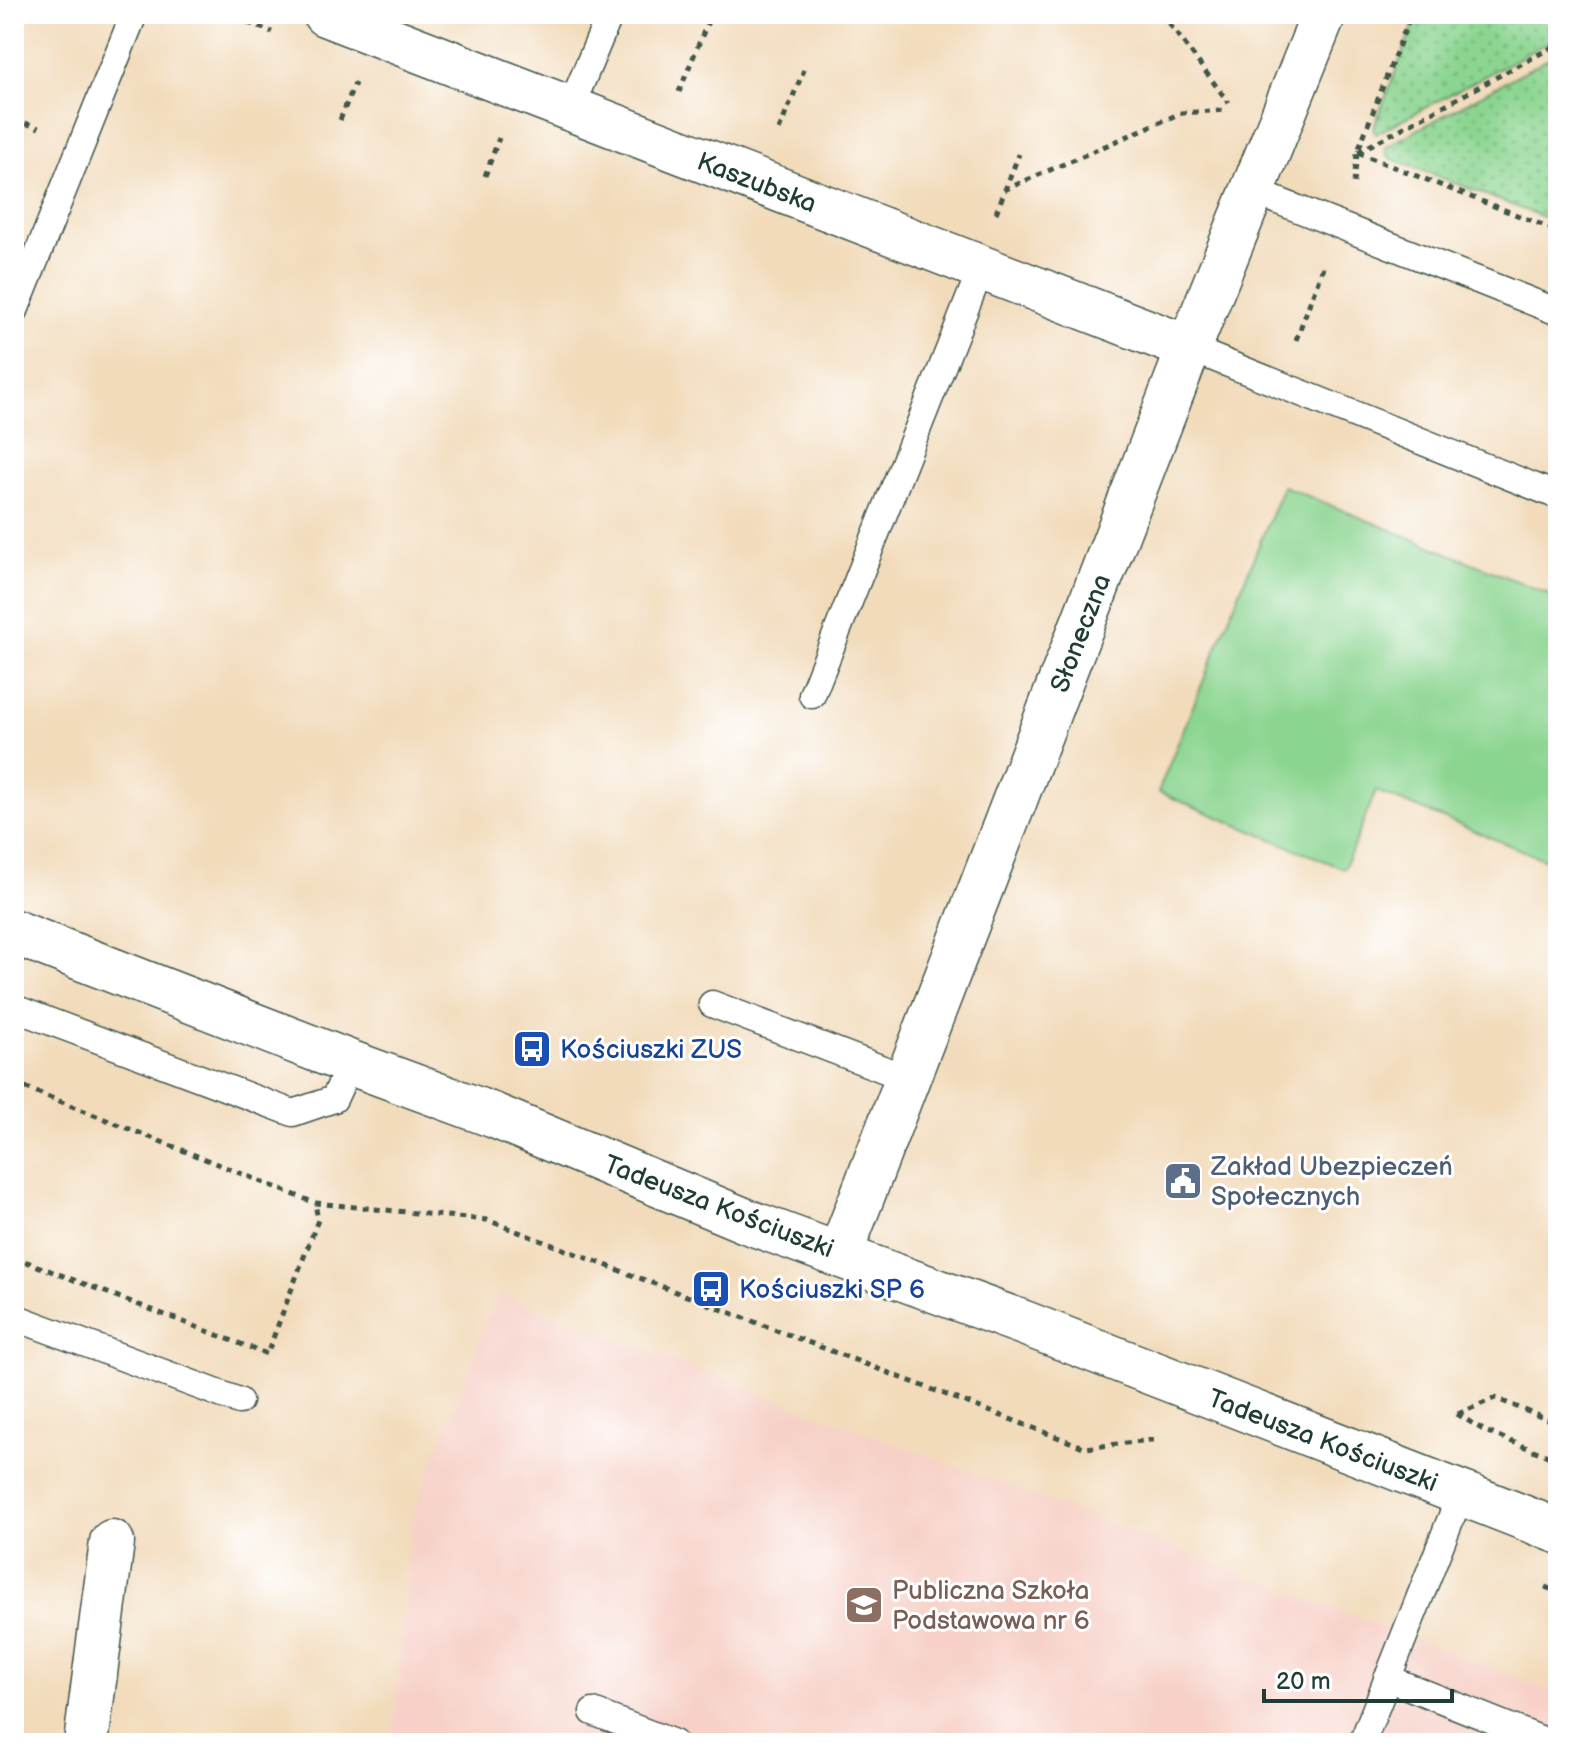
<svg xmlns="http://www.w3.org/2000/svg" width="1572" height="1757" font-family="'Balsamiq Sans',sans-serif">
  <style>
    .built { fill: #f7d1c8 }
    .grass { fill: url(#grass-dots); stroke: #568962; stroke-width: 2 }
    .pitch { fill: #8cd591; stroke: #568962; stroke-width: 2 }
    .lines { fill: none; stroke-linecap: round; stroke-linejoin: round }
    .service-casing { stroke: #3f5548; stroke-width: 29 }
    .minor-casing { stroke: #3f5548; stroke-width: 47 }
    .tertiary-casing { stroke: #3f5548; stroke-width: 47 }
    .path { stroke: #3f5548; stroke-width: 5; stroke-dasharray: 6 6; stroke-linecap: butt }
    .service { stroke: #fff; stroke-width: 26 }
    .minor { stroke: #fff; stroke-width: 44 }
    .tertiary { stroke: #fff; stroke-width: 44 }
    .labels { text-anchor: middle; stroke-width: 6; stroke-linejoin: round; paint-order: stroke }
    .street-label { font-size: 26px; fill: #1f3d34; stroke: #fff }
    .transit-label { font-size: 26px; fill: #164399; stroke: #fff; text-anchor: start }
    .service-label { font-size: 26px; fill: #4e5e75; stroke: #fff; text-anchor: start }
    .education-label { font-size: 26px; fill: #785e54; stroke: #fff; text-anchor: start }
  </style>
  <defs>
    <pattern id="grass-dots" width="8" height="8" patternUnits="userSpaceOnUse" patternTransform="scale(2)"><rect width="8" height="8" fill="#8cd591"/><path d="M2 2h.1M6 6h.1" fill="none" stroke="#72ae77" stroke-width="1.8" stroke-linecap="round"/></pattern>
  </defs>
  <rect width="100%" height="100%" fill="#fff"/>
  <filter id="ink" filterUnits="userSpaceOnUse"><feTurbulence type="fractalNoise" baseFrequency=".0125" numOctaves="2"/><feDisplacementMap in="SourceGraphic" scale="16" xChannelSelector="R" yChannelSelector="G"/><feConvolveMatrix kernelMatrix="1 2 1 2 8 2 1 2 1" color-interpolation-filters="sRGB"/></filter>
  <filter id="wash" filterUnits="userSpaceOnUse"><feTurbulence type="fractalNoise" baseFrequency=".006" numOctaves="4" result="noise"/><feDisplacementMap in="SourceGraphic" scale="32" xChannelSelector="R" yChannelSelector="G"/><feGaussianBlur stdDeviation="1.8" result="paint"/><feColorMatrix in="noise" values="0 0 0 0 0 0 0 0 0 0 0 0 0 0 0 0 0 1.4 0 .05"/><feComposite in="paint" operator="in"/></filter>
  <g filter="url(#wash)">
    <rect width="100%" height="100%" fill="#f2dbbb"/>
    <path class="built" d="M497,1294l1061,399v50h-1166l20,-227z"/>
    <g class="grass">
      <path d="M1418,14h140v23l-182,97 -3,-5z"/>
      <path d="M1558,53v170l-168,-65 -4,-5v-6z"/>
    </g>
    <path class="pitch" d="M1283,486l275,112v267l-182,-74 -32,78 -186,-77z"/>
  </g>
  <g filter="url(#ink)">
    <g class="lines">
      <g class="service-casing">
        <g id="service">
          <path d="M570,109l40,-95"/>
          <path d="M1253,191l305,121"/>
          <path d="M14,313l120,-299"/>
          <path d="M1189,348l369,148"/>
          <path d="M812,695l169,-426"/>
          <path d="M712,1004l197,75"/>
          <path d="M14,1008l279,105 41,-14 17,-36"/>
          <path d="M14,1317l225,84"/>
          <path d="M1387,1678l163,65"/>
          <path d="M593,1712l81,31"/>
          <path d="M1362,1743l99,-250"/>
        </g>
      </g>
      <g class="minor-casing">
        <g id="minor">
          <path d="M325,14l864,334"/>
          <path d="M840,1254l349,-906 135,-334"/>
          <path d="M86,1743l26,-201"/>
        </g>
      </g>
      <g class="tertiary-casing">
        <path id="tertiary" d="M14,932l337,131 144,53 251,105 278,102 534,208"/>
      </g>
      <g class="path">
        <path d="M225,14l47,18"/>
        <path d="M1162,14l67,89"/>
        <path d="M679,92l32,-78"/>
        <path d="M14,119l25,9"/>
        <path d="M340,120l15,-37"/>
        <path d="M779,130l25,-60"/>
        <path d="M1358,152l200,-108"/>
        <path d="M1358,153l200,78"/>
        <path d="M485,176l14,-38"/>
        <path d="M1354,183l3,-30 54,-139"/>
        <path d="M1004,190l177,-77 46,-3"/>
        <path d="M996,213l23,-59"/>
        <path d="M1296,340l27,-73"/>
        <path d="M14,1083l301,120 172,17 599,228 73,-9"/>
        <path d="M14,1257l253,97 51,-134 -3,-17"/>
        <path d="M1457,1414l28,17 73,29"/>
        <path d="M1458,1414l37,-16 63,26"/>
        <path d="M1545,1587l13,5"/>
      </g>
      <use href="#service" class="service"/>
      <use href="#minor" class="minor"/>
      <use href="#tertiary" class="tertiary"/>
    </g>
  </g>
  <defs>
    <g id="bus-square" transform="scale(2)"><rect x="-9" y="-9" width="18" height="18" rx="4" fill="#1a4fb4" stroke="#fff"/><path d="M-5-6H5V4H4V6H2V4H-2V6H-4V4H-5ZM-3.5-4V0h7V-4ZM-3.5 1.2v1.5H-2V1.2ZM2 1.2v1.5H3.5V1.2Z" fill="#fff"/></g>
    <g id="civic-square" transform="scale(2)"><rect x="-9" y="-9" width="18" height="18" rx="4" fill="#5c6f8a" stroke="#fff"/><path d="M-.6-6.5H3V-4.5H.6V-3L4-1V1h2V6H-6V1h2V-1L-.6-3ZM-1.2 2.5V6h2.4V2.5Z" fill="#fff"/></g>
    <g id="school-square" transform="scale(2)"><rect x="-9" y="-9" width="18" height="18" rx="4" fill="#8d6e63" stroke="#fff"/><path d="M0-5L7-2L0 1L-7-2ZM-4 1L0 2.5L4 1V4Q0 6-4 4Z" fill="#fff"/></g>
  </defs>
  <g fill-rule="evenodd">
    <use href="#bus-square" x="532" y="1049"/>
    <use href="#civic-square" x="1183" y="1181"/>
    <use href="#bus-square" x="711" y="1289"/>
    <use href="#school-square" x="864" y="1605"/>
  </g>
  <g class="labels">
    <g class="street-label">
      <text transform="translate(757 182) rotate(21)" y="9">Kaszubska</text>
      <text transform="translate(1080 633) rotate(-69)" y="9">Słoneczna</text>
      <text transform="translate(719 1206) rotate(21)" y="9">Tadeusza Kościuszki</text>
      <text transform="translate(1323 1440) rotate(21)" y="9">Tadeusza Kościuszki</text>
    </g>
    <g class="transit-label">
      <text x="560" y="1058">Kościuszki ZUS</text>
      <text x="739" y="1298">Kościuszki SP 6</text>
    </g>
    <g class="service-label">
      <text x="1211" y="1175">Zakład Ubezpieczeń<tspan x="1211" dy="30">Społecznych</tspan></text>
    </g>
    <g class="education-label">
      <text x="892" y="1599">Publiczna Szkoła<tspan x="892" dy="30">Podstawowa nr 6</tspan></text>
    </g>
  </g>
  <rect width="1572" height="1757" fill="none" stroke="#fff" stroke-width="48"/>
  <path d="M1264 1689v12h188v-12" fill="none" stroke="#1f3d34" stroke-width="4"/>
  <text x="1276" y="1689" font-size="24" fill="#1f3d34" stroke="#ffffff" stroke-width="6" paint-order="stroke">20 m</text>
</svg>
